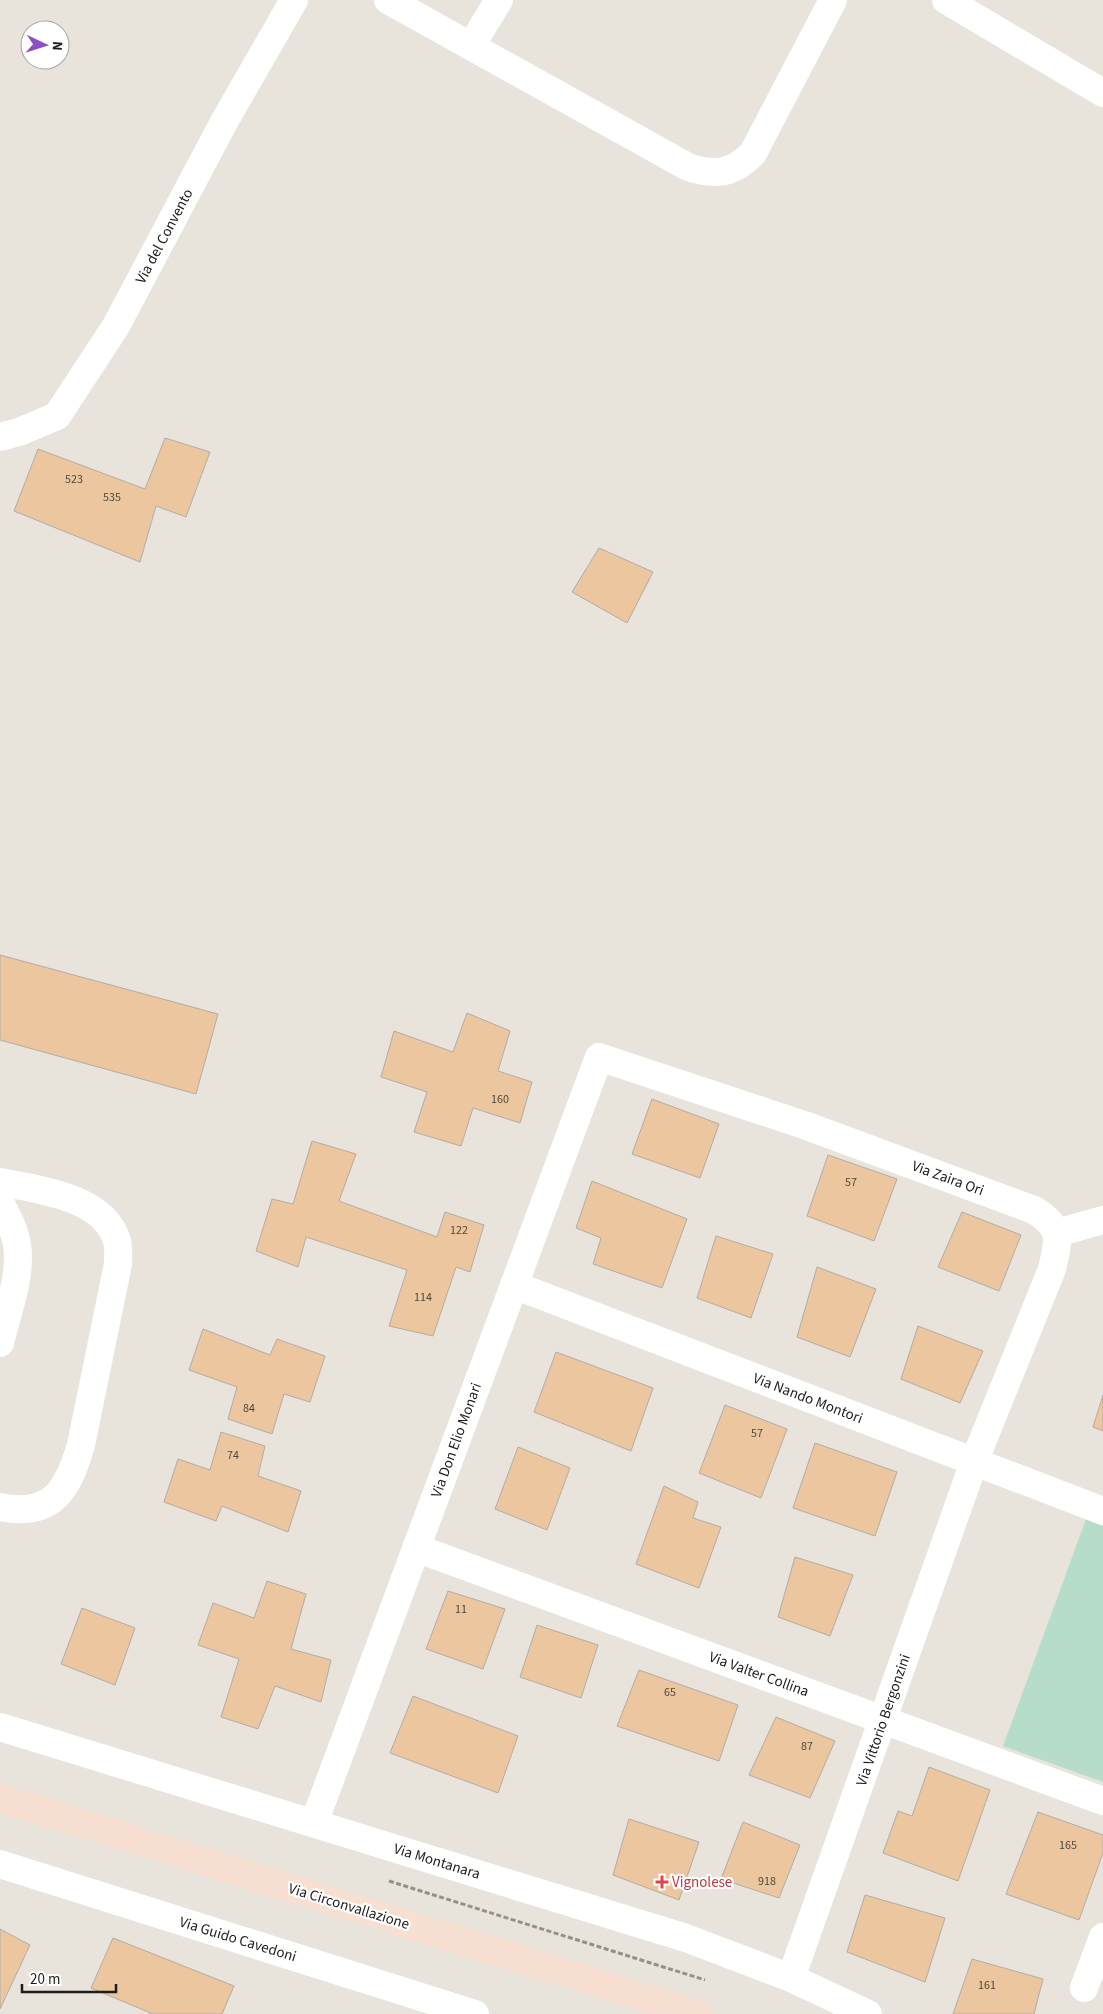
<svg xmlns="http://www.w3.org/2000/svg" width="1103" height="2014" font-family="'Source Sans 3',sans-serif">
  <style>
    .green { fill: #b6ddca }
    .building { fill: #ebc69e; stroke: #b2aca5 }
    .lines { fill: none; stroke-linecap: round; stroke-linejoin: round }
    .path { stroke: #93908a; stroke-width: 3; stroke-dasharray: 5 2.5; stroke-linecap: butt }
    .minor { stroke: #fff; stroke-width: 28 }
    .major { stroke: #f7dfd1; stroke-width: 28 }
    .health-dot { fill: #e0444e; stroke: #fff; stroke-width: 2 }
    .labels { text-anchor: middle; stroke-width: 4.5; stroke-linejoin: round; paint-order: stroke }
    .number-label { font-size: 12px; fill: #51473b }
    .street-label { font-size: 15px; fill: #1e1d1a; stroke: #fff }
    .health-label { font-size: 15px; fill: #be3a42; stroke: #fff; text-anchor: start }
  </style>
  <rect width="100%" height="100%" fill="#e8e4dc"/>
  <path class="green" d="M1086,1519l17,7v256l-100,-36z"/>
  <g class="building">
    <path d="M165,438l45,14 -24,65 -30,-11 -16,56 -126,-51 24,-62 107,40z"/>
    <path d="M599,548l54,24 -26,51 -55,-31z"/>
    <path d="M0,955l218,59 -22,80 -196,-54z"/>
    <path d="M467,1013l43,18 -12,40 34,11 -12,41 -47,-15 -12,38 -47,-14 13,-40 -46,-15 13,-46 59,21z"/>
    <path d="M652,1099l67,25 -19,54 -68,-24z"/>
    <path d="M312,1141l44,13 -17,47 98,36 8,-25 39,13 -14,47 -14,-5 -23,69 -44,-10 18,-56 -101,-33 -8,30 -42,-16 16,-52 21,5z"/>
    <path d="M828,1155l69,24 -23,62 -67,-25z"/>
    <path d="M592,1181l95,38 -25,69 -69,-24 8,-26 -25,-10z"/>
    <path d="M962,1212l59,23 -22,56 -61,-24z"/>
    <path d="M716,1236l57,18 -22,64 -54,-20z"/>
    <path d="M817,1267l59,22 -26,68 -53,-20z"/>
    <path d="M918,1326l65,25 -23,52 -59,-24z"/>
    <path d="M203,1329l67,26 7,-16 48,17 -15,46 -26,-8 -12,40 -44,-15 9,-32 -48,-17z"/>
    <path d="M556,1352l97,36 -22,63 -97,-39z"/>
    <path d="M1103,1395v36l-10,-4z"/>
    <path d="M725,1405l62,24 -26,69 -62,-25z"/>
    <path d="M221,1432l44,14 -7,30 43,15 -13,41 -66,-26 -6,15 -52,-19 14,-43 32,11z"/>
    <path d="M815,1443l82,29 -22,64 -82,-28z"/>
    <path d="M518,1447l52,21 -23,62 -52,-21z"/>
    <path d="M664,1486l34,16 -5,16 28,9 -22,61 -63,-24z"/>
    <path d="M795,1557l58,18 -23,61 -52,-19z"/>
    <path d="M267,1581l39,13 -15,55 40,11 -10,42 -46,-16 -17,43 -37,-12 18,-58 -41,-14 15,-42 41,15z"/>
    <path d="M448,1591l57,18 -22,60 -57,-20z"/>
    <path d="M82,1608l53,20 -20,57 -54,-21z"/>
    <path d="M537,1625l61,20 -17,53 -61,-21z"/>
    <path d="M639,1670l99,35 -19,56 -102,-35z"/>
    <path d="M413,1696l105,40 -20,57 -108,-40z"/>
    <path d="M776,1717l59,24 -25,57 -61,-23z"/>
    <path d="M929,1767l61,23 -32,91 -75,-28 15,-42 14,5z"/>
    <path d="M1038,1812l65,23v18l-24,67 -73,-26z"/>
    <path d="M629,1819l70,23 -20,58 -66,-25z"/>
    <path d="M743,1822l57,23 -21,53 -58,-19z"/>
    <path d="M865,1895l80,23 -20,64 -78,-30z"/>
    <path d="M0,1929l30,16 -30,64z"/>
    <path d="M113,1938l121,48 -12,28h-69l-62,-26z"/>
    <path d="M972,1959l71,20 -9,35h-81z"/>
  </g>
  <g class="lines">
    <path class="path" d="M389,1881l316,99"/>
    <g class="minor">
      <path d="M388,0l300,167c27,9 45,7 65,-14l80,-153"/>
      <path d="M946,0l157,93"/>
      <path d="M471,46l28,-46"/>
      <path d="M0,437l19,-5 38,-16 59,-90 108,-204 70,-122"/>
      <path d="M0,1182c38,8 104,14 117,59 2,7 1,16 1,23l-37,181c-13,44 -28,73 -81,62"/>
      <path d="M0,1202c7,14 15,28 17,43 5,30 -10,68 -17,98"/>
      <path d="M1057,1233l46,-13"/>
      <path d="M514,1285l589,226"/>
      <path d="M416,1548l687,253"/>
      <path d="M0,1727l686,211 105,40 77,36"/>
      <path d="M314,1823l285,-766 208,69 227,84c29,18 25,29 18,59l-78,193 -183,516"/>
      <path d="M0,1864l475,150"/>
      <path d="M1084,1988l19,-51"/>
    </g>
    <path class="major" d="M0,1798l698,216"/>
  </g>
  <path class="health-dot" d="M659.5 1874.5h5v5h5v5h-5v5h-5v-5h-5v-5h5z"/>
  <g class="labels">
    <g class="number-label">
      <text x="74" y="483">523</text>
      <text x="112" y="501">535</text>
      <text x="500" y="1103">160</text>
      <text x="851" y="1186">57</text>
      <text x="459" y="1234">122</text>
      <text x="423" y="1301">114</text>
      <text x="249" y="1412">84</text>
      <text x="757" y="1437">57</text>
      <text x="233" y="1459">74</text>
      <text x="461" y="1613">11</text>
      <text x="670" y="1696">65</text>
      <text x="807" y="1750">87</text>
      <text x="1068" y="1849">165</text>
      <text x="767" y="1885">918</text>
      <text x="987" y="1989">161</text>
    </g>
    <g class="street-label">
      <text transform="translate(164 236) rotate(-62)" y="5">Via del Convento</text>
      <text transform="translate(948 1178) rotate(20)" y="5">Via Zaira Ori</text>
      <text transform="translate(808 1398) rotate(21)" y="5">Via Nando Montori</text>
      <text transform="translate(456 1440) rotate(-70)" y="5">Via Don Elio Monari</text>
      <text transform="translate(759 1674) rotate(20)" y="5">Via Valter Collina</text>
      <text transform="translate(883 1720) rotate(-71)" y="5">Via Vittorio Bergonzini</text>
      <text transform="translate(437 1861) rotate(17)" y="5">Via Montanara</text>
      <text transform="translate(349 1906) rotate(17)" y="5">Via Circonvallazione</text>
      <text transform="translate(238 1939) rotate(17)" y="5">Via Guido Cavedoni</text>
    </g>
    <g class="health-label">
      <text x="672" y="1887">Vignolese</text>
    </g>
  </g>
  <g transform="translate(45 45) rotate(94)"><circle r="24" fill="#ffffff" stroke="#a5a5a3"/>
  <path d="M0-4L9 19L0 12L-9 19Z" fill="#8f4ec3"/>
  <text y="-8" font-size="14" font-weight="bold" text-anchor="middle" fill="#1e1d1a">N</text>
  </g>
  <path d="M22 1984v8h94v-8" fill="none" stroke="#1e1d1a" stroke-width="2.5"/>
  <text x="30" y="1984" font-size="15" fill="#1e1d1a" stroke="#ffffff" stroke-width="4" paint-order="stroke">20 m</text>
</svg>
